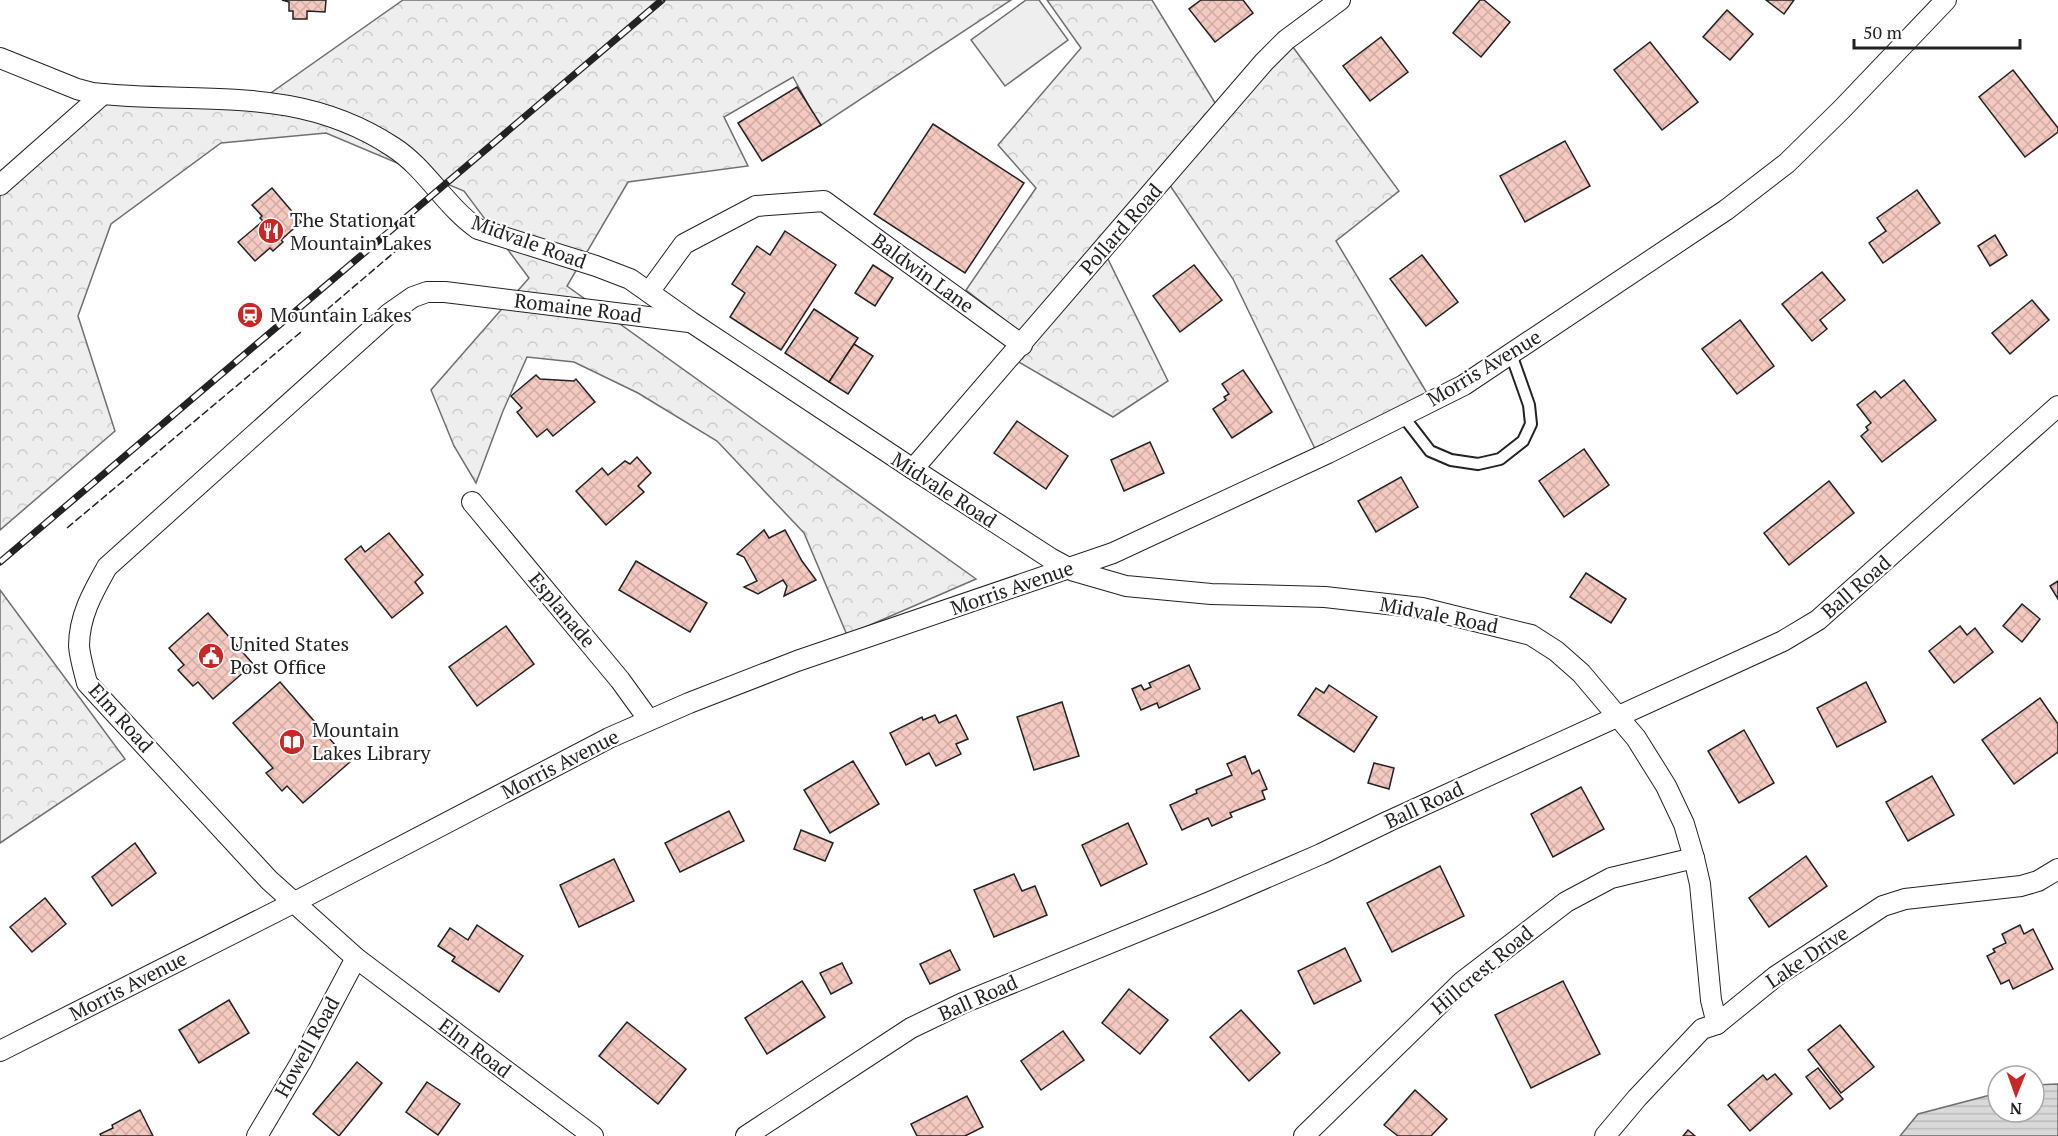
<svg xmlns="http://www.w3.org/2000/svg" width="2058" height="1136" font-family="'PT Serif',serif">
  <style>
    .forest { fill: url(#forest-crowns); stroke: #6f6f6f; stroke-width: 1.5 }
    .park { fill: #eee; stroke: #6f6f6f; stroke-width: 1.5 }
    .water { fill: url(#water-rules); stroke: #6f6f6f; stroke-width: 1.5 }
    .building { fill: url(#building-cross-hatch); stroke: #222; stroke-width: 1.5 }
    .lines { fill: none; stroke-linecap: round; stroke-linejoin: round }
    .service-casing { stroke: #222; stroke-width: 14 }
    .minor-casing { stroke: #222; stroke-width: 22 }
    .service { stroke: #fff; stroke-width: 10 }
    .minor { stroke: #fff; stroke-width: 20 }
    .rail-casing { stroke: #222; stroke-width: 7 }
    .rail { stroke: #fff; stroke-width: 4.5; stroke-dasharray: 14; stroke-linecap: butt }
    .fence { stroke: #222; stroke-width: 1.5; stroke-dasharray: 8 3; stroke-linecap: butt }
    .labels { text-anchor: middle; stroke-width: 4.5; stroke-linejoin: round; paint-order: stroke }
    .poi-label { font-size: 20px; fill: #222; stroke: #fff; text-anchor: start }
    .street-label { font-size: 20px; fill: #222; stroke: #fff }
  </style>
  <defs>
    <pattern id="forest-crowns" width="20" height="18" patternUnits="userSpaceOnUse" patternTransform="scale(1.5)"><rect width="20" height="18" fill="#eee"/><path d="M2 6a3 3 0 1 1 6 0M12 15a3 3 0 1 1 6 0" fill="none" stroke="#ccc"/></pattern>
    <pattern id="water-rules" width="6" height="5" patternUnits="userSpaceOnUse" patternTransform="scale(1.5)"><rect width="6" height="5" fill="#d9d9d9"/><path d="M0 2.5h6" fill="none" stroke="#bababa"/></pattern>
    <pattern id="building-cross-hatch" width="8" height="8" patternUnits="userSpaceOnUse" patternTransform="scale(1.5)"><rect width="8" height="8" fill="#f3c9c0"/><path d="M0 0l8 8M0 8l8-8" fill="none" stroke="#d0aca5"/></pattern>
  </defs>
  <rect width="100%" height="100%" fill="#fff"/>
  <g class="forest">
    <path d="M403,0h608l-191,126 -27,-49 -69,40 24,49 -120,16 -61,104 409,293 -129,56 -43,-102 -87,-92 -79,-48 -64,-31 -47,-5 -24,54 -27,72 -22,-37 -23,-56 98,-112 -65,-87 -138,-58 -105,10 -110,81 -33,92 37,115 -115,99v-354l93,-80 172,1z"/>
    <path d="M1047,0h105l68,111 67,-72 112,152 -63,50 94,157 -111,59 -86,-178 -70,-104 -61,72 66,134 -55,36 -108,-63 18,-20 -57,-44 70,-102 -38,-43 83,-97z"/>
    <path d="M0,590l125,169 -125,84z"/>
  </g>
  <path class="park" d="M1026,0h13l29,40 -63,46 -34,-46z"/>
  <path class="water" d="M2058,1084v52h-158l18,-22 80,-21v19h36v-27z"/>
  <g class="building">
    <path d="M282,0h44l-1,12 -18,-1v8h-14v-8h-4v-9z"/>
    <path d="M1201,0h42l10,13 -38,29 -26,-33z"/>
    <path d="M1480,0h4l26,22 -29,35 -28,-24z"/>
    <path d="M1766,0h28l-10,14z"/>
    <path d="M1727,10l26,24 -23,26 -27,-23z"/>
    <path d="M1381,37l27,35 -38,29 -27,-35z"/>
    <path d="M1650,42l48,60 -36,28 -48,-60z"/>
    <path d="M2013,70l45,58v4l-33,25 -46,-60z"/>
    <path d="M797,87l24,38 -59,36 -24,-38z"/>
    <path d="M933,124l91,59 -59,90 -91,-59z"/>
    <path d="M1565,141l25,45 -65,36 -25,-46z"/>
    <path d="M272,188l29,34 -20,18 2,2 -10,9 -3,-3 -15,13 -17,-19 25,-21 -3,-3 2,-2 -10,-11z"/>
    <path d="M1917,190l23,33 -57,40 -14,-20 17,-12 -9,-13z"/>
    <path d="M785,231l51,34 -55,85 -51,-33 15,-24 -13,-9 25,-38 13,9z"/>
    <path d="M1995,235l12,20 -17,11 -12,-20z"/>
    <path d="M1422,255l36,47 -32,24 -36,-47z"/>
    <path d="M873,265l20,13 -18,28 -20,-13z"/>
    <path d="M1194,265l28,35 -42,32 -27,-36z"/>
    <path d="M1822,272l23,28 -25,20 7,9 -15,12 -30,-37z"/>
    <path d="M2032,300l17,20 -39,34 -18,-21z"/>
    <path d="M814,309l44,29 -29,44 -44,-29z"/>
    <path d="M1740,320l34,46 -37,28 -35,-45z"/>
    <path d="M854,344l19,12 -25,38 -19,-12z"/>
    <path d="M1243,370l29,42 -40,26 -19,-29 13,-9 -2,-3 5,-3 -7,-10z"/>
    <path d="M536,375l4,4 34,2 2,-2 19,23 -42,34 -6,-7 -10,8 -20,-25 5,-4 -11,-12z"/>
    <path d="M1904,380l32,40 -54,42 -21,-26 7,-6 -2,-3 5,-4 -14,-18 18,-14 6,7z"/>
    <path d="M1017,421l51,35 -22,33 -52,-36z"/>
    <path d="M1150,442l14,31 -40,18 -13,-31z"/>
    <path d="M1584,449l25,36 -45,32 -25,-36z"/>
    <path d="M637,457l14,16 -13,13 6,6 -38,33 -30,-34 26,-23 6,7 17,-14 5,3z"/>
    <path d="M1401,477l17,30 -42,25 -18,-31z"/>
    <path d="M1829,481l25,32 -65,52 -25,-32z"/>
    <path d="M764,530l5,8 16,-8 17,31 14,19 -32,16 3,-10 -4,-6 -25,14 -14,-7 13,-6 -13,-24 -7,-3z"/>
    <path d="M389,533l34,42 -8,7 8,11 -31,25 -47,-59 16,-13 4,6z"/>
    <path d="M636,561l71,42 -17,29 -71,-42z"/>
    <path d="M1586,573l40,26 -15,24 -41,-26z"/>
    <path d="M2058,581v18l-8,-13z"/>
    <path d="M2022,604l18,15 -18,23 -19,-16z"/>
    <path d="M208,613l45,51 -40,35 -15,-17 -5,4 -15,-16 6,-5 -15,-17z"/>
    <path d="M506,626l28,38 -57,42 -28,-39z"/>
    <path d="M1960,626l7,9 8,-7 18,24 -39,31 -25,-32z"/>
    <path d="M1189,665l11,24 -41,19 -2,-5 -16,7 -9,-21 9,-4 3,5 7,-3 -2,-4z"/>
    <path d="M280,682l70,80 -47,41 -16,-17 -5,5 -16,-18 7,-5 -40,-45z"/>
    <path d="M1866,682l20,40 -49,25 -20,-39z"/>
    <path d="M1329,685l48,32 -23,35 -56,-37 18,-27 8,5z"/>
    <path d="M2040,698l18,26v28l-44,32 -32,-44z"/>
    <path d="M1062,702l17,54 -45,14 -17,-53z"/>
    <path d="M935,715l4,8 17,-8 12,24 -12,5 5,10 -25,12 -7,-13 -23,12 -16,-32 32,-16 1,3z"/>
    <path d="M1744,730l30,53 -35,20 -31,-52z"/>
    <path d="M1245,756l7,18 7,-4 8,19 -5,2 3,8 -35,14 2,4 -20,9 -4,-8 -26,12 -12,-25 27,-12 -1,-3 36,-15 -5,-11z"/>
    <path d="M853,761l26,43 -49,29 -26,-43z"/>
    <path d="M1374,763l20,5 -5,21 -21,-6z"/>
    <path d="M1932,776l22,39 -46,26 -22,-39z"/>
    <path d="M1581,787l23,42 -51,28 -22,-43z"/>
    <path d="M729,811l15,30 -64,31 -15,-29z"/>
    <path d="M1128,823l19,41 -46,22 -19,-41z"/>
    <path d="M801,830l32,13 -8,18 -31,-12z"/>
    <path d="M135,843l21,30 -44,33 -20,-29z"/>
    <path d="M1806,856l21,30 -58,41 -20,-29z"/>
    <path d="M614,859l20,42 -55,26 -19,-42z"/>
    <path d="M1440,866l24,50 -72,36 -25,-49z"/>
    <path d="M1014,874l8,17 13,-5 12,29 -53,22 -20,-47z"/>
    <path d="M45,898l21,26 -34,28 -22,-25z"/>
    <path d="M477,925l46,31 -24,36 -47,-31 3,-4 -17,-11 12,-18 18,12z"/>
    <path d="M2020,925l4,9 9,-5 20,40 -40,20 -4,-9 -8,4 -14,-28 8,-4 -2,-3 13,-6 -4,-9z"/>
    <path d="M1345,948l16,33 -47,23 -16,-33z"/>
    <path d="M950,950l10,20 -30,14 -10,-20z"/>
    <path d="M842,963l10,20 -21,11 -11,-21z"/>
    <path d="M802,981l23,36 -58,37 -22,-36z"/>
    <path d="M1563,981l37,73 -69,34 -36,-73z"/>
    <path d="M1129,989l39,31 -28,34 -38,-31z"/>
    <path d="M229,1000l20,33 -50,30 -20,-33z"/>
    <path d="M1241,1010l39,43 -31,28 -39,-44z"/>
    <path d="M627,1022l59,47 -28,35 -59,-48z"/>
    <path d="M1840,1025l34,42 -33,26 -33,-43z"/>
    <path d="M1063,1031l21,29 -43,30 -20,-29z"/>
    <path d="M357,1062l25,21 -43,53 -26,-22z"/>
    <path d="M1818,1068l25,31 -13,10 -24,-32z"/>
    <path d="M1775,1074l17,20 -42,37 -22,-26 35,-30 4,5z"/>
    <path d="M427,1082l33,22 -22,31 -32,-23z"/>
    <path d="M1415,1090l32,29 -16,17h-33l-14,-11z"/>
    <path d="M967,1096l16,31 -18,9h-48l-6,-12z"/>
    <path d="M140,1110l13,26h-52l-1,-2 13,-6 -1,-3z"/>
    <path d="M1688,1130l7,6h-12z"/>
  </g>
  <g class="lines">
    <g class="service-casing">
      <path id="service" d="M1403,416l27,35 21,9 27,4 22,-5 23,-18 8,-17 -2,-19 -18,-51"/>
    </g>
    <g class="minor-casing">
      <g id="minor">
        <path d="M0,58l77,31 15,4c107,12 204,-10 301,54 33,21 52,59 85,82l118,37 34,13 61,43 222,147 137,89 24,13 52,15 85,8 114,3 97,11 109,27 25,16 25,22 55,65 30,48 18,38 10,34 6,26 11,116 6,24"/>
        <path d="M0,185l103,-91"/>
        <path d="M649,292l35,-48 72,-38 68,-5 198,144"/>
        <path d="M913,469l351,-407 22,-22 54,-40"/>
        <path d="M472,502l148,178 29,40"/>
        <path d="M0,1051l295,-149 314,-164 80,-35 108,-42 316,-108 215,-100 136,-68 262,-175 61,-47 55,-54 104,-109"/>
        <path d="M257,1136l44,-74 55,-104"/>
        <path d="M593,1136l-237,-178 -87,-78 -182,-197c-3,-12 -7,-25 -8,-37 0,-30 14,-54 28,-79l283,-254 23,-16 14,-5h18l244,30"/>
        <path d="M746,1136l165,-108 52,-25 247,-101 111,-48 68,-33 394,-180 35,-21 240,-214"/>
        <path d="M1304,1136l158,-154 104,-80 45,-24 83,-20"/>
        <path d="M1605,1136l32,-38 65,-69 15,-5 59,-48 107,-70 22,-7 116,-13 17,-5 20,-12"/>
      </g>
    </g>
    <use href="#service" class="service"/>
    <use href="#minor" class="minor"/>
    <g class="rail-casing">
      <path id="rail" d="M0,562l662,-562"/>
    </g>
    <use href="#rail" class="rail"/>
    <g class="fence">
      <path d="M310,324l101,-86"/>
      <path d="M67,528l234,-196"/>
    </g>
  </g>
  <defs>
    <g id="restaurant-disc" transform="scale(1.35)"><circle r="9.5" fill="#c62828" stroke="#fff"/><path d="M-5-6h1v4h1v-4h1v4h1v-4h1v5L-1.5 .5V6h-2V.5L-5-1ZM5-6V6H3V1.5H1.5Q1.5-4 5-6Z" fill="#fff"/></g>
    <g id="station-disc" transform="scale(1.35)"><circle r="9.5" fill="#c62828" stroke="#fff"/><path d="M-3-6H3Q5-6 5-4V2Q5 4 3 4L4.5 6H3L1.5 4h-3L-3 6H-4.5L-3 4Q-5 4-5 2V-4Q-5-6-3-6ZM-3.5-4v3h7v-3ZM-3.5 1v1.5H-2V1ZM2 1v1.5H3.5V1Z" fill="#fff"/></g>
    <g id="civic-disc" transform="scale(1.35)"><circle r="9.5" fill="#c62828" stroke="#fff"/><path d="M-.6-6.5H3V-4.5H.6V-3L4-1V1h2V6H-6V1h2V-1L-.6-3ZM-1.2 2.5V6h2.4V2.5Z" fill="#fff"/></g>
    <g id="library-disc" transform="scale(1.35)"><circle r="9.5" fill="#c62828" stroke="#fff"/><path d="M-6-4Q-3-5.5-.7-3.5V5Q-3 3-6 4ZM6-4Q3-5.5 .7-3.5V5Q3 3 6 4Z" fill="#fff"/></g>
  </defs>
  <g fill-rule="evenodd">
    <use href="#restaurant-disc" x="271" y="231"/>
    <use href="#station-disc" x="250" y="315"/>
    <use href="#civic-disc" x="211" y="656"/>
    <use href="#library-disc" x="292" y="742"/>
  </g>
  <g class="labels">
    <g class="poi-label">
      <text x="290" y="227">The Station at<tspan x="290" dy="23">Mountain Lakes</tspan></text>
      <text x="270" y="322">Mountain Lakes</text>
      <text x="230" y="651">United States<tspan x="230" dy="23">Post Office</tspan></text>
      <text x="312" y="737">Mountain<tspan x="312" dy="23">Lakes Library</tspan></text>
    </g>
    <g class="street-label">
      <text transform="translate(1121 229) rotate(-49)" y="7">Pollard Road</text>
      <text transform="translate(529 242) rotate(20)" y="7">Midvale Road</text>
      <text transform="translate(923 273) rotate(36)" y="7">Baldwin Lane</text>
      <text transform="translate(578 308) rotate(7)" y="7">Romaine Road</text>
      <text transform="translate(1484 368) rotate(-31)" y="7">Morris Avenue</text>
      <text transform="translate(944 490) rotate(33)" y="7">Midvale Road</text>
      <text transform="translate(1856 587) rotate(-41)" y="7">Ball Road</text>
      <text transform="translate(1012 588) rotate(-19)" y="7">Morris Avenue</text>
      <text transform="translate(562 610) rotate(50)" y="7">Esplanade</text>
      <text transform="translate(1439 615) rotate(11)" y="7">Midvale Road</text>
      <text transform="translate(121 718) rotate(48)" y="7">Elm Road</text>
      <text transform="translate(560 764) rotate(-27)" y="7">Morris Avenue</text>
      <text transform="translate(1424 805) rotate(-25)" y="7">Ball Road</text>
      <text transform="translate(1807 957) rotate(-34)" y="7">Lake Drive</text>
      <text transform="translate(1482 970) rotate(-40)" y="7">Hillcrest Road</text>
      <text transform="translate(128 986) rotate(-27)" y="7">Morris Avenue</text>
      <text transform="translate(978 998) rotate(-24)" y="7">Ball Road</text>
      <text transform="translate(307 1047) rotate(-61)" y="7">Howell Road</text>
      <text transform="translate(475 1048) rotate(37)" y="7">Elm Road</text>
    </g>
  </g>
  <g transform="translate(2016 1094) rotate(181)"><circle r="28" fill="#ffffff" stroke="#a7a7a7" stroke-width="1.5"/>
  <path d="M0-4.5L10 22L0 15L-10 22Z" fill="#c62828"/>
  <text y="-9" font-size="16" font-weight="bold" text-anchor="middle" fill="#222222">N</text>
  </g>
  <path d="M1854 39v9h166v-9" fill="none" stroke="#222222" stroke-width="3"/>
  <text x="1863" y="39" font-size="18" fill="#222222" stroke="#ffffff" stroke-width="4.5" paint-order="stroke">50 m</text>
</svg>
